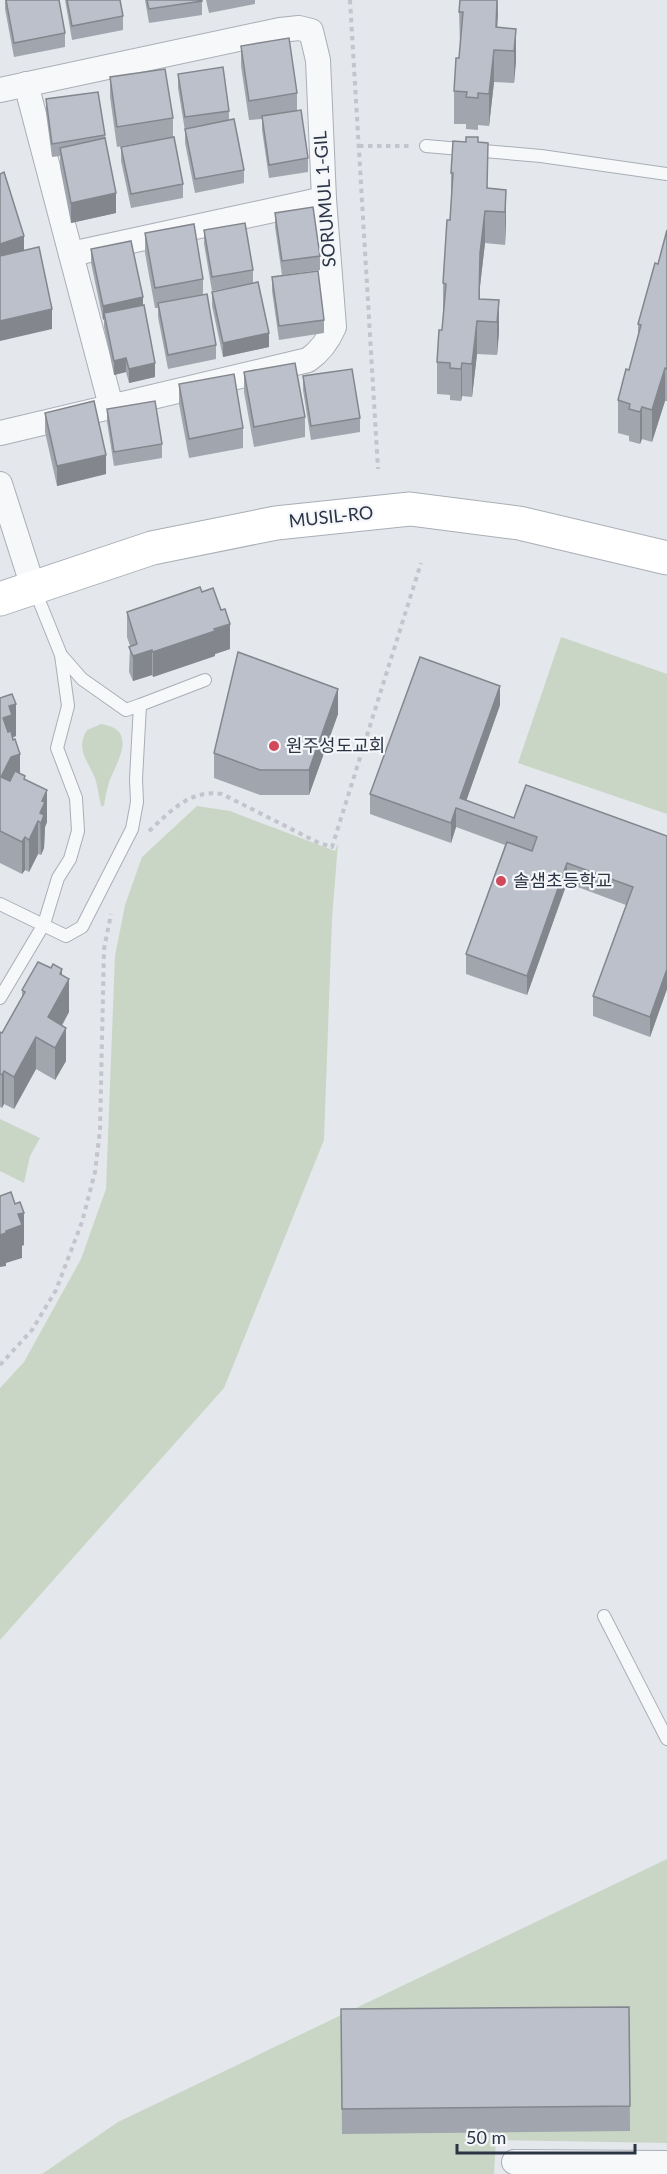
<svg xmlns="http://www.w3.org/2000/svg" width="667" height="2174" font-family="Lato,'Noto Sans KR',sans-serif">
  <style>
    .green { fill: #c9d6c5 }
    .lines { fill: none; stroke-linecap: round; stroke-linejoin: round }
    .lane-casing { stroke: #a9aeb7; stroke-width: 14 }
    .street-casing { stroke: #a9aeb7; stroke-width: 26 }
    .secondary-casing { stroke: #a9aeb7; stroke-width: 35 }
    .path { stroke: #c2c5cb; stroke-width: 4; stroke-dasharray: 4.5 4.5; stroke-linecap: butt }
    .lane { stroke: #f7f8fa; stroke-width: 12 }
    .street { stroke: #f7f8fa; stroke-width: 24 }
    .secondary { stroke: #fff; stroke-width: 33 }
    .wall { fill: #a1a5ae }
    .shaded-wall { fill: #83868d }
    .building { fill: #bbc0ca; stroke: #83868d; stroke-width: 1.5 }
    .poi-dot { fill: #d1495b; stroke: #f4f6f9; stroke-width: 2 }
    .labels { text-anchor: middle; stroke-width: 4.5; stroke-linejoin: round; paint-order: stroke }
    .street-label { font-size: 18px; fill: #2b3445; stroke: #f4f6f9 }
    .poi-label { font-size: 18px; fill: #2b3445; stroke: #f4f6f9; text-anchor: start }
  </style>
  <rect width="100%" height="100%" fill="#e4e7ec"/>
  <g class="green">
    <path d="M561,637l106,37v140l-149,-51z"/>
    <path d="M101,724c38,6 16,37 8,58 -2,8 -4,16 -5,24h-3c-2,-9 -3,-18 -6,-28 -7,-17 -20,-29 -8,-48z"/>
    <path d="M197,806l33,5 105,40 3,-8 -6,76 -8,221 -100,248 -224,252v-252l24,-26 57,-103 25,-70 9,-233 10,-51 17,-48z"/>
    <path d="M0,1119l40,19 -10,18 -6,27 -24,-12z"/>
    <path d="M667,1859v284l-171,-3 -2,34h-452l76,-52z"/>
  </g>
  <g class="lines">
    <g class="lane-casing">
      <g id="lane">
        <path d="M426,146l115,10 126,18"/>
        <path d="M140,705l65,-25"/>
        <path d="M0,904l66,32 16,-9 50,-98 5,-27 -1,-23 4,-74 -14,5 -44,-31 -21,-24"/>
        <path d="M0,998l44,-74 14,-46 12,-19 8,-28 -2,-33 -19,-50 11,-42 -7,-51 -27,-67"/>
        <path d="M604,1616l63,123"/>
      </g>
    </g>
    <g class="street-casing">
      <g id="street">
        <path d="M26,84l85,322"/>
        <path d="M0,90l280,-60 19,-2 12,3 7,29 6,139 10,128c-6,14 -13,24 -26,33l-308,73"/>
        <path d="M71,254l253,-55"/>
        <path d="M0,484l33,103"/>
        <path d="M514,2162l153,1"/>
      </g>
    </g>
    <g class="secondary-casing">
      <path id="secondary" d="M0,599l152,-51 124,-25 134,-14 109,14 148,35"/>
    </g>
    <g class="path">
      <path d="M350,0l28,469"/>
      <path d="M359,146h52"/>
      <path d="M149,831c22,-20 41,-42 73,-37l97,49 13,4 89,-284"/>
      <path d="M0,1365l32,-35 24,-40 26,-68 13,-50 5,-42 4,-181 7,-35"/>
    </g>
    <use href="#lane" class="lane"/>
    <use href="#street" class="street"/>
    <use href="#secondary" class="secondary"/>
  </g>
  <g class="wall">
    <path d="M5,0h54l6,33v14l-51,10 -9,-48z"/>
    <path d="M65,0h55l3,16v14l-51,10z"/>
    <path d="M145,0h57v15l-53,8z"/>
    <path d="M206,0h49v4l-46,9z"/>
    <path d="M498,0l-1,27 19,2v32l-2,22 -20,-1 -5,44 -11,-1v5l-12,-1v-5h-12v-33l5,-33 1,-14 -1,-32z"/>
    <path d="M241,46l56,47v18l11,47v14l-39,6 -7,-48v-11l-13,1 -8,-54z"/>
    <path d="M178,74l51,37v9l15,50v13l-49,10 -10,-50v-12l-7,-43z"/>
    <path d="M110,77l63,41v19l10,47v14l-52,10 -10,-47v-14l24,-5 -28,5 -7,-50z"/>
    <path d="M46,99l59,36 11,78 -45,10 -11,-56v-11l-8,1 -6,-44z"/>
    <path d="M478,142l10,46 18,2v32l-1,23 -20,-2 -5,43v13l19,1v32l-2,23 -20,-1 -5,43 -10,-1 -1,5 -11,-1v-5l-13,-1v-32l5,-32 1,-14v-33l7,-63 1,-14v-33z"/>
    <path d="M275,213l45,43v14l-38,5 -7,-48z"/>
    <path d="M204,230l49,40v13l16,64 -46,10 -11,-51v-14l28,-6 -28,5 -8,-47z"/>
    <path d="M667,230v171h-2l-13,41 -10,-3 -2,5 -11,-3v-5l-11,-3v-33l11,-30 9,-34v-12l20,-60z"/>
    <path d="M145,233l58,46v16l13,50v14l-48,10 -10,-52v-9h-3l-10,-55z"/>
    <path d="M91,249l52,56 12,72 -26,6 -3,-11 -12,3 -10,-48v-8l-1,1 -12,-57z"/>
    <path d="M272,277l52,43v13l-45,7 -7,-49z"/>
    <path d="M244,372l61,45v20l-51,10 -10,-55z"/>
    <path d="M303,376l57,42v14l-49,8 -8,-50z"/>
    <path d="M179,384l64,44v20l-54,10 -10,-54z"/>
    <path d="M107,409l55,35v14l-48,8 -7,-44z"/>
    <path d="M45,413l61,61 -49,12 -12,-54z"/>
    <path d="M202,592l28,57 -15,5v2l-62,21 -1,-2 -19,6 -4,-9 1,-26 -3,-9v-25z"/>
    <path d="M0,698l16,38 -4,1 8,37 5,6 22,42 -2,5 -1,21 -3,7 -3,-1 -9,18 -4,-2 -3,4 -22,-11z"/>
    <path d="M500,705l-34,96 48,17 153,18v153l-17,48 -57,-21v-20l33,-91 -59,-22 -40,112 -61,-21v-20l39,-109 -49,-18 -5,16 -81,-29v-20z"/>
    <path d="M338,714l-29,81h-49l-46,-17v-25z"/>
    <path d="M62,975l7,37 -7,14 4,35 -11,19 -19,-11 -22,40 -10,-5 -2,4 -2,-1v-75l2,1 20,-36v-7z"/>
    <path d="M629,2007l1,124 -288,3 -1,-125z"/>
  </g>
  <g class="shaded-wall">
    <path d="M497,0l1,14 -2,36v-23z"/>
    <path d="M516,29v32l-2,22v-32z"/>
    <path d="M494,50v32l-5,44v-32z"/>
    <path d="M506,190v32l-1,23v-33z"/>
    <path d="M116,193v20l-45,10v-20z"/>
    <path d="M485,211v32l-5,43 -1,35 1,-68z"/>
    <path d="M24,236v20l-24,8v-20z"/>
    <path d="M143,297v14l-39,2v6l-1,1v-14z"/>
    <path d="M499,300v32l-2,23v-33z"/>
    <path d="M52,309v20l-52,12v-20z"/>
    <path d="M477,321v33l-5,43v-33z"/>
    <path d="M269,333v14l-46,10v-14z"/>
    <path d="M126,358v14l-12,3v-14z"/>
    <path d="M155,363v14l-26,6v-14z"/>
    <path d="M462,363v33l-1,5v-32z"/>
    <path d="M665,368v33l-13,41v-32z"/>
    <path d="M642,407v32l-2,5v-32z"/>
    <path d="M106,455v19l-49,12v-20z"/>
    <path d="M230,624v25l-15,5v2l-62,21v-25z"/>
    <path d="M152,650v25l-19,6v-25z"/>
    <path d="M500,686v19l-37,105 -3,-12z"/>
    <path d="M338,689v25l-29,81v-25z"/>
    <path d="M16,704v32l-4,2v9l-9,-29 6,-12z"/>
    <path d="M20,754v32l-19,-9 10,-20z"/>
    <path d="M47,790v32l-2,5 -1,21 -3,7 -1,-42 2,-12z"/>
    <path d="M456,808v19l-5,16v-20z"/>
    <path d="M38,821v33l-9,18v-32z"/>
    <path d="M25,837v33l-3,4v-32z"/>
    <path d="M567,863v20l-40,112v-19z"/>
    <path d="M62,969v23l7,-13v33l-19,33 -2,-28 12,-43z"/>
    <path d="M667,969v20l-17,48v-20z"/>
    <path d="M66,1028v33l-11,19v-32z"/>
    <path d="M36,1037v32l-22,40v-32z"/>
    <path d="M4,1071v33l-2,4v-33z"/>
    <path d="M24,1213v32l-2,1v12l-16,5v3l-6,1v-32l6,-4 12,-17z"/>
  </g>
  <g class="building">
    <path d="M6,0h53l6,33 -51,10z"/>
    <path d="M67,0h53l3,16 -51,10z"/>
    <path d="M147,0h55v1l-53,8z"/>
    <path d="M460,0h37l-1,27 20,2 -2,22 -20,-1 -5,44 -11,-1v5l-12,-1 1,-5 -13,-1 2,-33h3l4,-46h-4z"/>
    <path d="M289,38l8,55 -48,8 -8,-55z"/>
    <path d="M223,67l6,44 -44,6 -7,-43z"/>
    <path d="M165,69l8,49 -56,9 -7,-50z"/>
    <path d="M98,92l7,43 -53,9 -6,-45z"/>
    <path d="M301,110l7,48 -39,7 -7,-49z"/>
    <path d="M234,119l10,51 -49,9 -10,-50z"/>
    <path d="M174,137l9,47 -52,10 -10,-47z"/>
    <path d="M466,137h12v5l10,1 -1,45 19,2 -1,22 -20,-1 -5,42 -1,46 20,1 -2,22 -20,-1 -5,43 -10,-1 -1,6 -11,-1v-5l-13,-1 2,-32h3l4,-46 -3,-1 4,-63h3l3,-47h-2l2,-32 13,1z"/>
    <path d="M105,138l11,55 -45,10 -11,-55z"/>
    <path d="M4,172l20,64 -24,8v-70z"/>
    <path d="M313,207l7,49 -38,5 -7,-48z"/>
    <path d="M245,223l8,47 -41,7 -8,-47z"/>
    <path d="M194,224l9,55 -48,9 -10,-55z"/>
    <path d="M667,230v139l-2,-1 -13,42 -10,-3 -2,5 -11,-3 1,-5 -12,-4 8,-31 3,1 12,-45 -3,-1 17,-61 3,1z"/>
    <path d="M131,241l12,56 -40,9 -12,-57z"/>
    <path d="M39,247l13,62 -52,12v-65z"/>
    <path d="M318,271l6,49 -45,6 -7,-49z"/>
    <path d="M258,282l11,51 -46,10 -11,-51z"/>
    <path d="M207,294l9,51 -48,10 -10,-52z"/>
    <path d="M144,305l11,58 -26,6 -3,-11 -12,3 -10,-48z"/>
    <path d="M295,363l10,54 -51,10 -10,-55z"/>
    <path d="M352,369l8,49 -49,8 -8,-50z"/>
    <path d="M234,374l9,54 -54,11 -10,-55z"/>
    <path d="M94,401l12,54 -49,11 -12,-53z"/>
    <path d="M155,401l7,43 -48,8 -7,-43z"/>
    <path d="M200,587l2,5 11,-4 8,22 4,-1 5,15 -16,5 1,2 -62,21 -1,-2 -19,6 -4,-9 8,-3 -10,-32z"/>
    <path d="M238,652l100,37 -29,81h-49l-46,-17z"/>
    <path d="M420,657l80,29 -40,112 54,20 12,-33 141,51v133l-17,48 -57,-21 40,-109 -66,-24 -40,113 -61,-22 41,-112 25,9 5,-14 -81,-29 -5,15 -81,-29z"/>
    <path d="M12,694l4,10 -7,2 3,9 -9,3 5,14 3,-1 2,9 2,-1 5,15 -9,3 -10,20 9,4 5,-10 10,5 -1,3 23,11 -5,11 3,1 -5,11 4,2 -3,8 -3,-2 -9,19 -4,-3 -3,5 -22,-11v-133z"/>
    <path d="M38,962l13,6 2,-4 9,5 -2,5 9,5 -21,38 18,11 -11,20 -19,-11 -22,40 -10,-6 -2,4 -2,-1v-42l2,1 23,-41 -3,-2z"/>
    <path d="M11,1192l4,12 5,-2 4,11 -6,1 4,11 -16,6v2l-6,2v-39z"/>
    <path d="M629,2007l1,99 -288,3 -1,-100z"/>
  </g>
  <g class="poi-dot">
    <circle cx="274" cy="746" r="6"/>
    <circle cx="501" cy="881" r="6"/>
  </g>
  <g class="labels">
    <g class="street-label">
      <text transform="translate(325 199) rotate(-94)" y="6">SORUMUL 1-GIL</text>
      <text transform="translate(331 517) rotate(-6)" y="6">MUSIL-RO</text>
    </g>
    <g class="poi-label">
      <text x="286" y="752">원주성도교회</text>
      <text x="513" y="887">솔샘초등학교</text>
    </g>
  </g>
  <path d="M457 2144v9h178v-9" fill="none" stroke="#2b3445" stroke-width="3"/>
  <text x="466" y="2144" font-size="18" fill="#2b3445" stroke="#f4f6f9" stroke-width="4.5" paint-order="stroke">50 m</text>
</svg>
